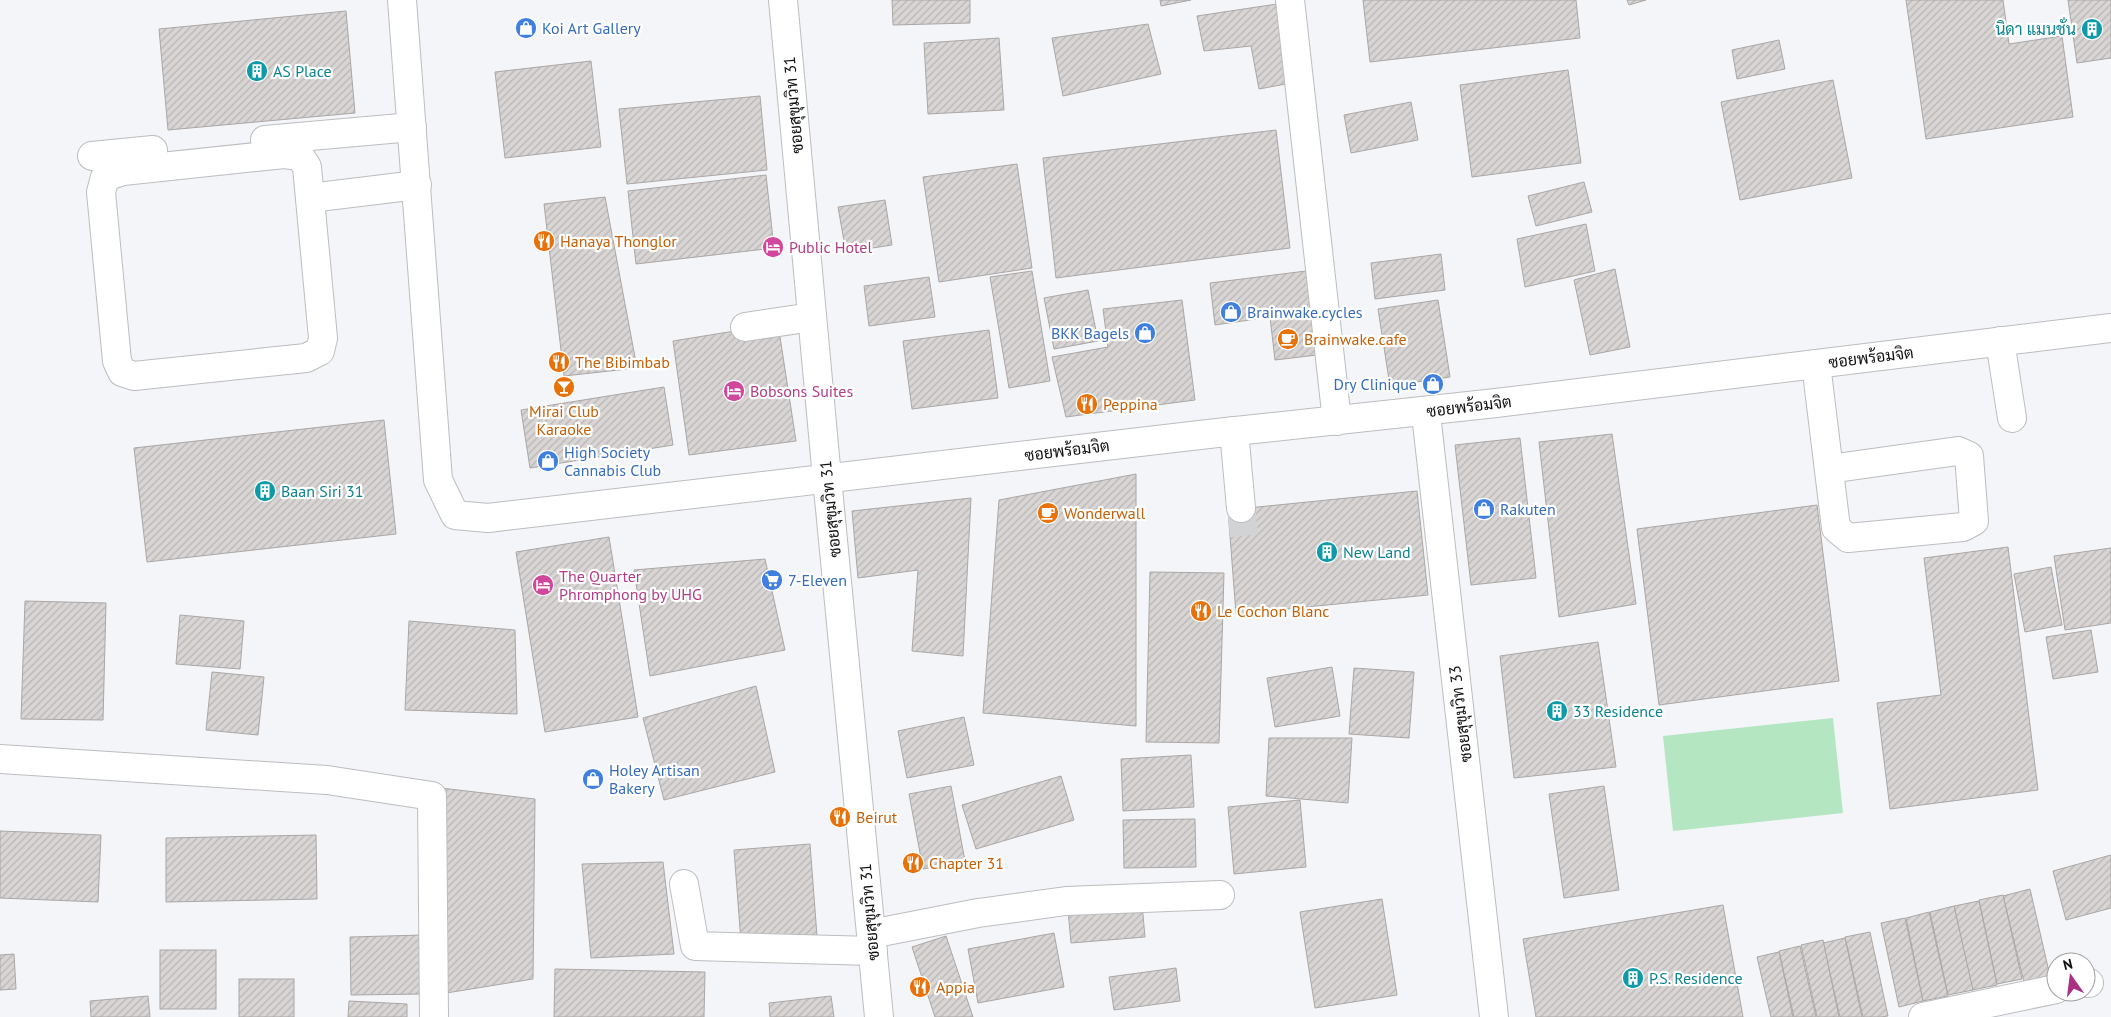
<svg xmlns="http://www.w3.org/2000/svg" width="2111" height="1017" font-family="'PT Sans',Sarabun,sans-serif">
  <style>
    .pitch { fill: #b4e6c2 }
    .building { fill: url(#building-hatch); stroke: #aaa7a6 }
    .lines { fill: none; stroke-linecap: round; stroke-linejoin: round }
    .minor-tunnel { stroke: #d2d3d5; stroke-width: 28; stroke-dasharray: 28 14; stroke-linecap: butt }
    .minor-casing { stroke: #bbbdbf; stroke-width: 30 }
    .minor { stroke: #fff; stroke-width: 28 }
    .labels { text-anchor: middle; stroke-width: 4.5; stroke-linejoin: round; paint-order: stroke }
    .shop-label { font-size: 16px; fill: #366cbe; stroke: #fff; text-anchor: start }
    .culture-label { font-size: 16px; fill: #0d838f; stroke: #fff; text-anchor: start }
    .street-label { font-size: 16px; fill: #101011; stroke: #fff }
    .food-label { font-size: 16px; fill: #c56008; stroke: #fff; text-anchor: start }
    .hotel-label { font-size: 16px; fill: #b23c85; stroke: #fff; text-anchor: start }
  </style>
  <defs>
    <pattern id="building-hatch" width="6" height="6" patternUnits="userSpaceOnUse" patternTransform="scale(1.25)"><rect width="6" height="6" fill="#d8d5d4"/><path d="M-1 1l2-2M0 6l6-6M5 7l2-2" fill="none" stroke="#b8b6b5"/></pattern>
  </defs>
  <rect width="100%" height="100%" fill="#f4f5f8"/>
  <path class="pitch" d="M1833,718l10,95 -170,18 -10,-95z"/>
  <g class="building">
    <path d="M892,0h78v23l-77,2z"/>
    <path d="M1160,0h31l-30,6z"/>
    <path d="M1363,0h213l4,38 -210,24z"/>
    <path d="M1627,0h19l-17,5z"/>
    <path d="M1906,0h97l6,44 53,-8 11,81 -147,22z"/>
    <path d="M2068,0h43v58l-34,5z"/>
    <path d="M1277,4l14,79 -32,6 -8,-43 -47,5 -7,-35z"/>
    <path d="M346,11l9,102 -187,17 -9,-101z"/>
    <path d="M1148,24l13,50 -98,22 -11,-58z"/>
    <path d="M999,38l5,72 -76,4 -4,-71z"/>
    <path d="M1779,40l6,29 -48,10 -5,-29z"/>
    <path d="M591,61l10,86 -96,11 -10,-86z"/>
    <path d="M1568,70l13,93 -109,14 -12,-92z"/>
    <path d="M1833,80l19,98 -112,22 -19,-98z"/>
    <path d="M760,96l7,74 -140,14 -8,-75z"/>
    <path d="M1411,102l7,38 -67,13 -7,-38z"/>
    <path d="M1276,130l14,118 -234,30 -13,-120z"/>
    <path d="M1017,164l15,104 -93,14 -16,-105z"/>
    <path d="M766,175l8,73 -138,16 -8,-73z"/>
    <path d="M1584,182l8,30 -56,14 -8,-30z"/>
    <path d="M605,197l32,171 -73,8 -20,-172z"/>
    <path d="M885,200l7,45 -46,7 -8,-45z"/>
    <path d="M1586,224l9,47 -70,16 -8,-48z"/>
    <path d="M1441,254l4,36 -70,9 -4,-36z"/>
    <path d="M1615,269l15,78 -40,8 -16,-75z"/>
    <path d="M1032,271l18,110 -41,7 -19,-111z"/>
    <path d="M1306,271l11,84 -42,5 -5,-43 -55,8 -5,-42z"/>
    <path d="M929,277l6,40 -66,9 -5,-40z"/>
    <path d="M1088,290l10,51 -44,8 -10,-51z"/>
    <path d="M1182,300l13,100 -129,17 -14,-60 56,-10 -5,-38z"/>
    <path d="M1438,300l12,77 -60,9 -12,-77z"/>
    <path d="M778,324l18,117 -107,14 -16,-114z"/>
    <path d="M989,330l9,68 -86,11 -9,-68z"/>
    <path d="M664,387l9,58 -143,23 -9,-58z"/>
    <path d="M384,420l12,114 -249,28 -13,-114z"/>
    <path d="M1612,434l24,170 -77,13 -20,-175z"/>
    <path d="M1520,438l16,140 -65,7 -16,-140z"/>
    <path d="M1136,474v252l-153,-13 16,-213z"/>
    <path d="M1417,491l11,104 -192,19 -8,-104z"/>
    <path d="M971,498l-8,158 -51,-5 6,-81 -60,8 -6,-67z"/>
    <path d="M1817,505l22,176 -180,24 -22,-176z"/>
    <path d="M609,537l29,180 -93,15 -29,-180z"/>
    <path d="M2008,547l30,243 -148,19 -13,-106 64,-8 -17,-137z"/>
    <path d="M2111,548v75l-46,7 -11,-74z"/>
    <path d="M765,559l20,91 -135,26 -16,-106z"/>
    <path d="M2051,567l11,58 -37,7 -11,-58z"/>
    <path d="M1150,572l74,1 -5,170 -73,-1z"/>
    <path d="M25,601l81,2 -3,117 -82,-1z"/>
    <path d="M180,615l64,6 -4,48 -64,-5z"/>
    <path d="M409,621l106,9 2,84 -112,-4z"/>
    <path d="M2091,630l7,42 -45,7 -7,-42z"/>
    <path d="M1598,642l18,125 -102,11 -14,-122z"/>
    <path d="M1332,667l8,49 -65,11 -8,-49z"/>
    <path d="M1354,668l60,4 -5,66 -60,-4z"/>
    <path d="M212,672l52,5 -6,58 -52,-5z"/>
    <path d="M756,686l19,86 -111,28 -21,-82z"/>
    <path d="M964,717l10,48 -67,13 -9,-47z"/>
    <path d="M1269,738h83l-4,65 -82,-7z"/>
    <path d="M1191,755l3,52 -71,4 -2,-52z"/>
    <path d="M1061,776l13,44 -98,29 -14,-44z"/>
    <path d="M951,786l14,75 -42,8 -14,-75z"/>
    <path d="M1604,786l15,104 -55,8 -15,-104z"/>
    <path d="M441,788l94,11 -2,180 -93,15z"/>
    <path d="M1300,800l6,67 -72,7 -6,-67z"/>
    <path d="M1195,819l1,48 -72,1 -1,-48z"/>
    <path d="M0,831l101,4 -3,67 -98,-4z"/>
    <path d="M316,835l1,64 -151,3v-64z"/>
    <path d="M810,844l7,92 -76,6 -7,-92z"/>
    <path d="M2111,855v53l-45,12 -13,-49z"/>
    <path d="M663,862l11,92 -83,4 -9,-94z"/>
    <path d="M2030,889l20,87 -26,6 -21,-86z"/>
    <path d="M2003,895l19,84 -25,5 -18,-84z"/>
    <path d="M1382,899l15,96 -82,13 -15,-96z"/>
    <path d="M1979,901l18,84 -25,5 -18,-84z"/>
    <path d="M1142,904l3,33 -74,6 -3,-33z"/>
    <path d="M1723,905l20,112h-207l-13,-78z"/>
    <path d="M1954,906l19,84 -25,5 -18,-83z"/>
    <path d="M1929,912l19,84 -25,5 -17,-83z"/>
    <path d="M1905,918l18,83 -24,6 -18,-84z"/>
    <path d="M1870,932l18,84 -7,1h-18l-18,-80z"/>
    <path d="M1054,933l10,54 -86,16 -10,-54z"/>
    <path d="M423,935l1,59 -73,1 -1,-58z"/>
    <path d="M946,936l27,81h-38l-23,-70z"/>
    <path d="M1845,938l17,79h-22l-17,-74z"/>
    <path d="M1823,940l16,77h-22l-16,-72z"/>
    <path d="M1800,946l16,71h-22l-15,-66z"/>
    <rect x="160" y="950" width="56" height="59"/>
    <path d="M1779,952l14,65h-22l-14,-60z"/>
    <path d="M14,954l2,35 -16,1v-35z"/>
    <path d="M1176,968l4,33 -66,9 -5,-33z"/>
    <path d="M555,969l150,3 -1,45h-150z"/>
    <rect x="239" y="979" width="55" height="38"/>
    <path d="M148,996l2,21h-59l-1,-16z"/>
    <path d="M831,996l3,21h-64l-1,-14z"/>
    <path d="M349,1001l58,3v13h-59z"/>
  </g>
  <g class="lines">
    <path class="minor-tunnel" d="M1241,508l4,36"/>
    <g class="minor-casing">
      <g id="minor">
        <path d="M402,0l36,480 17,35 33,3 729,-85 279,-30 615,-75"/>
        <path d="M783,0l44,478 52,539"/>
        <path d="M1290,0l47,421"/>
        <path d="M265,140l147,-13"/>
        <path d="M284,154l16,2 7,11 16,171 -3,13 -14,7 -172,18 -12,-4 -5,-11 -16,-169 4,-15 18,-6z"/>
        <path d="M92,156l61,-6"/>
        <path d="M310,198l107,-13"/>
        <path d="M745,327l67,-10"/>
        <path d="M2000,341l12,77"/>
        <path d="M1816,364l20,164 12,10 115,-11 11,-6 -5,-65 -11,-5 -129,18"/>
        <path d="M1427,411v12l67,594"/>
        <path d="M1234,431l7,77"/>
        <path d="M0,759l327,21 105,16 2,221"/>
        <path d="M684,884l11,62 178,5"/>
        <path d="M871,934l107,-21 88,-12 154,-6"/>
        <path d="M2086,983h3"/>
        <path d="M1923,1017l133,-28"/>
      </g>
    </g>
    <use href="#minor" class="minor"/>
  </g>
  <defs>
    <g id="shop-disc" transform="scale(1.125)"><circle r="9.5" fill="#3f7fe0" stroke="#fff"/><path d="M-5-2.5h2.3a2.7 3.5 0 0 1 5.4 0H5L5.5 6h-11ZM-1.5-2.5h3a1.5 2.3 0 0 0-3 0Z" fill="#fff"/></g>
    <g id="building-disc" transform="scale(1.125)"><circle r="9.5" fill="#0f9aa8" stroke="#fff"/><path d="M-4-6H4V6H1V3H-1V6H-4ZM-2.5-4.3h1.7v1.8h-1.7ZM.8-4.3h1.7v1.8H.8ZM-2.5-1h1.7V.8h-1.7ZM.8-1h1.7V.8H.8Z" fill="#fff"/></g>
    <g id="restaurant-disc" transform="scale(1.125)"><circle r="9.5" fill="#e8710a" stroke="#fff"/><path d="M-5-6h1v4h1v-4h1v4h1v-4h1v5L-1.5 .5V6h-2V.5L-5-1ZM5-6V6H3V1.5H1.5Q1.5-4 5-6Z" fill="#fff"/></g>
    <g id="hotel-disc" transform="scale(1.125)"><circle r="9.5" fill="#d1479c" stroke="#fff"/><path d="M-6-4.5h1.5V1H6V5H4.5V3h-9V5H-6ZM-4 0a1.8 1.8 0 1 1 3.6 0ZM.5 0V-2.5h3Q6-2.5 6 0Z" fill="#fff"/></g>
    <g id="cafe-disc" transform="scale(1.125)"><circle r="9.5" fill="#e8710a" stroke="#fff"/><path d="M-5.5-4.5H6V0H3Q3 3.5 0 3.5H-2.5Q-5.5 3.5-5.5 0ZM3-3.2v2h1.7v-2ZM-6 4.5H4V6H-6Z" fill="#fff"/></g>
    <g id="bar-disc" transform="scale(1.125)"><circle r="9.5" fill="#e8710a" stroke="#fff"/><path d="M-6-5H6L.8 .8V4.5H3.5V6h-7V4.5H-.8V.8Z" fill="#fff"/></g>
    <g id="supermarket-disc" transform="scale(1.125)"><circle r="9.5" fill="#3f7fe0" stroke="#fff"/><path d="M-6-5.5h2.5l.6 2H6L4.5 2H-2.5L-4.4-4H-6ZM-1.5 3.2a1.3 1.3 0 1 0 .1 0ZM3 3.2a1.3 1.3 0 1 0 .1 0Z" fill="#fff"/></g>
  </defs>
  <g fill-rule="evenodd">
    <use href="#shop-disc" x="526" y="28"/>
    <use href="#building-disc" x="2092" y="29"/>
    <use href="#building-disc" x="257" y="71"/>
    <use href="#restaurant-disc" x="544" y="241"/>
    <use href="#hotel-disc" x="773" y="247"/>
    <use href="#shop-disc" x="1231" y="312"/>
    <use href="#shop-disc" x="1145" y="333"/>
    <use href="#cafe-disc" x="1288" y="339"/>
    <use href="#restaurant-disc" x="559" y="362"/>
    <use href="#shop-disc" x="1433" y="384"/>
    <use href="#bar-disc" x="564" y="387"/>
    <use href="#hotel-disc" x="734" y="391"/>
    <use href="#restaurant-disc" x="1087" y="404"/>
    <use href="#shop-disc" x="548" y="461"/>
    <use href="#building-disc" x="265" y="491"/>
    <use href="#shop-disc" x="1484" y="509"/>
    <use href="#cafe-disc" x="1048" y="513"/>
    <use href="#building-disc" x="1327" y="552"/>
    <use href="#supermarket-disc" x="772" y="580"/>
    <use href="#hotel-disc" x="543" y="585"/>
    <use href="#restaurant-disc" x="1201" y="611"/>
    <use href="#building-disc" x="1557" y="711"/>
    <use href="#shop-disc" x="593" y="779"/>
    <use href="#restaurant-disc" x="840" y="817"/>
    <use href="#restaurant-disc" x="913" y="863"/>
    <use href="#building-disc" x="1633" y="978"/>
    <use href="#restaurant-disc" x="920" y="987"/>
  </g>
  <g class="labels">
    <g class="shop-label">
      <text x="542" y="34">Koi Art Gallery</text>
      <text x="1247" y="318">Brainwake.cycles</text>
      <text x="1129" y="339" text-anchor="end">BKK Bagels</text>
      <text x="1417" y="390" text-anchor="end">Dry Clinique</text>
      <text x="564" y="458">High Society<tspan x="564" dy="18">Cannabis Club</tspan></text>
      <text x="1500" y="515">Rakuten</text>
      <text x="788" y="586">7-Eleven</text>
      <text x="609" y="776">Holey Artisan<tspan x="609" dy="18">Bakery</tspan></text>
    </g>
    <g class="culture-label">
      <text x="2076" y="35" text-anchor="end">นิดา แมนชั่น</text>
      <text x="273" y="77">AS Place</text>
      <text x="281" y="497">Baan Siri 31</text>
      <text x="1343" y="558">New Land</text>
      <text x="1573" y="717">33 Residence</text>
      <text x="1649" y="984">P.S. Residence</text>
    </g>
    <g class="street-label">
      <text transform="translate(793 105) rotate(-95)" y="6">ซอยสุขุมวิท 31</text>
      <text transform="translate(1871 357) rotate(-7)" y="6">ซอยพร้อมจิต</text>
      <text transform="translate(1469 406) rotate(-7)" y="6">ซอยพร้อมจิต</text>
      <text transform="translate(1067 450) rotate(-7)" y="6">ซอยพร้อมจิต</text>
      <text transform="translate(830 509) rotate(-96)" y="6">ซอยสุขุมวิท 31</text>
      <text transform="translate(1460 714) rotate(-97)" y="6">ซอยสุขุมวิท 33</text>
      <text transform="translate(869 912) rotate(-95)" y="6">ซอยสุขุมวิท 31</text>
    </g>
    <g class="food-label">
      <text x="560" y="247">Hanaya Thonglor</text>
      <text x="1304" y="345">Brainwake.cafe</text>
      <text x="575" y="368">The Bibimbab</text>
      <text x="1103" y="410">Peppina</text>
      <text x="564" y="417" text-anchor="middle">Mirai Club<tspan x="564" dy="18">Karaoke</tspan></text>
      <text x="1064" y="519">Wonderwall</text>
      <text x="1217" y="617">Le Cochon Blanc</text>
      <text x="856" y="823">Beirut</text>
      <text x="929" y="869">Chapter 31</text>
      <text x="936" y="993">Appia</text>
    </g>
    <g class="hotel-label">
      <text x="789" y="253">Public Hotel</text>
      <text x="750" y="397">Bobsons Suites</text>
      <text x="559" y="582">The Quarter<tspan x="559" dy="18">Phromphong by UHG</tspan></text>
    </g>
  </g>
  <g transform="translate(2071 977) rotate(346)"><circle r="24" fill="#ffffff" stroke="#9f9fa0"/>
  <path d="M0-4L9 19L0 12L-9 19Z" fill="#aa3084"/>
  <text y="-8" font-size="14" font-weight="bold" text-anchor="middle" fill="#101011">N</text>
  </g>
</svg>
